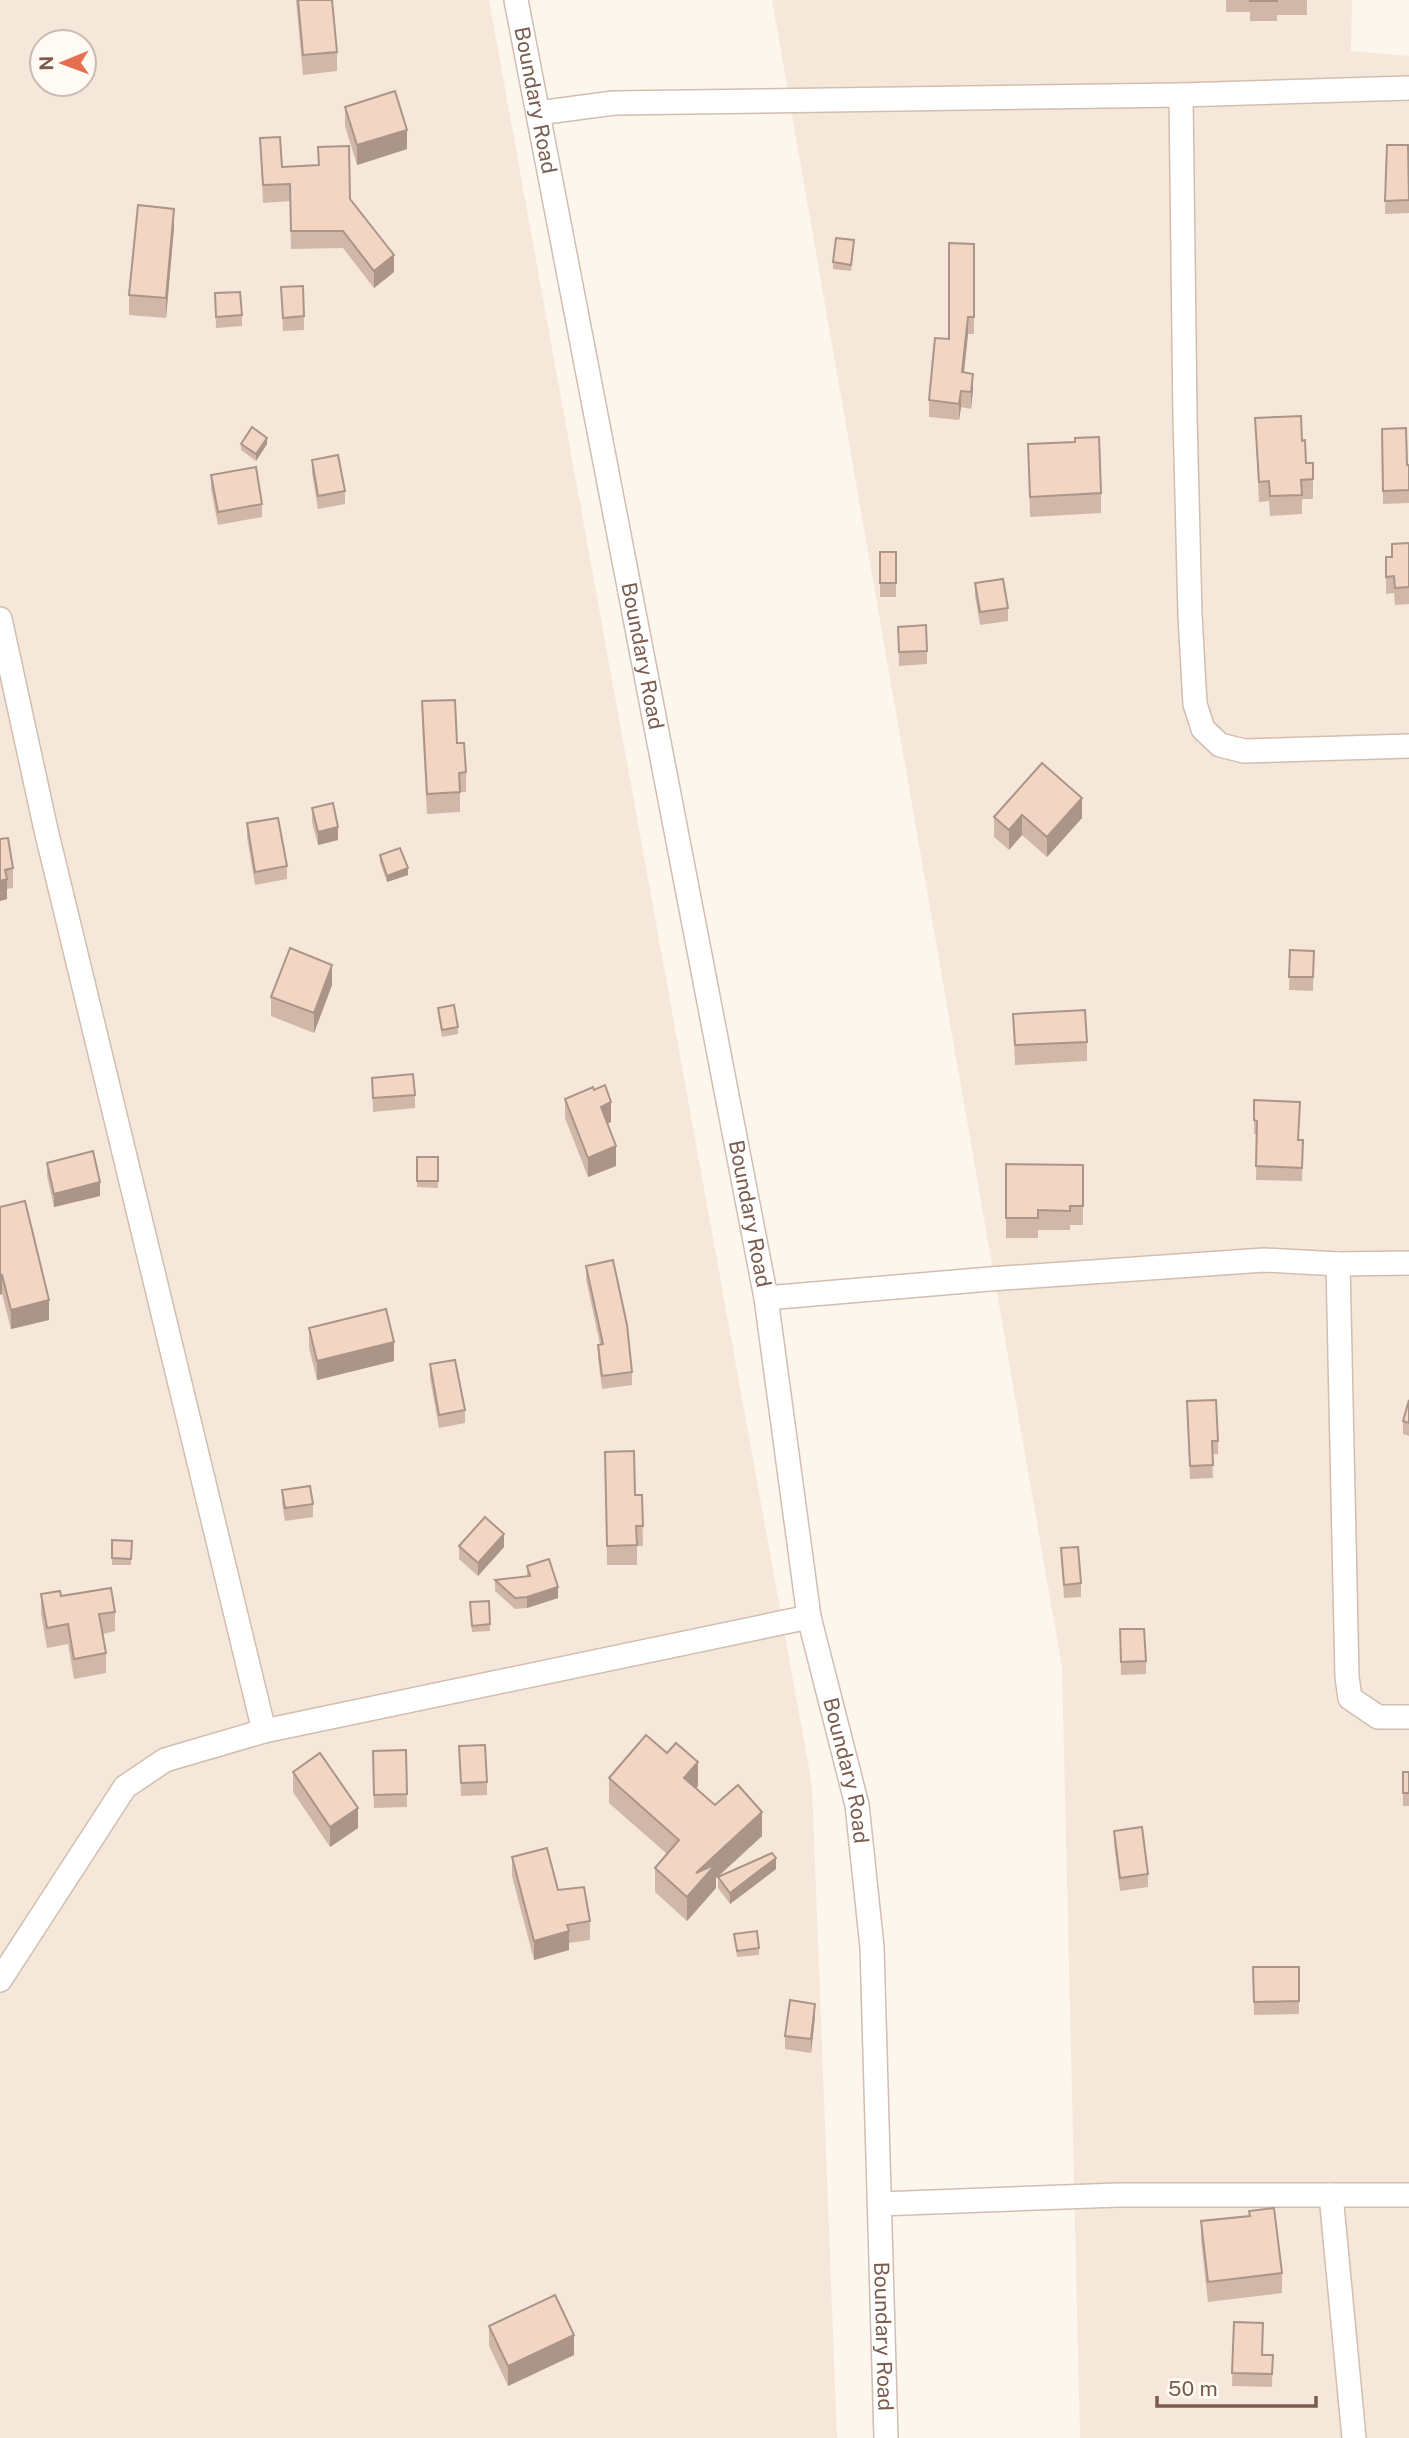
<svg xmlns="http://www.w3.org/2000/svg" width="1409" height="2438" font-family="'Public Sans',sans-serif">
  <style>
    .residential { fill: #f5e8da; fill-rule: evenodd }
    .lines { fill: none; stroke-linecap: round; stroke-linejoin: round }
    .minor-casing { stroke: #d1beb0; stroke-width: 26 }
    .minor { stroke: #fff; stroke-width: 23 }
    .wall { fill: #d1b7a8 }
    .shaded-wall { fill: #aa9588 }
    .building { fill: #f3d5c3; stroke: #aa9588; stroke-width: 2 }
    .labels { text-anchor: middle; stroke-width: 5; stroke-linejoin: round; paint-order: stroke }
    .street-label { font-size: 21px; fill: #7a5c4d; stroke: #fffaf3 }
  </style>
  <rect width="100%" height="100%" fill="#fdf6ec"/>
  <g class="residential">
    <path d="M0,0h489l323,1785 25,653h-837zM42,42h42v42h-42z"/>
    <path d="M772,0h580l-1,51 58,5v2382h-329l-18,-771z"/>
  </g>
  <g class="lines">
    <g class="minor-casing">
      <g id="minor">
        <path id="s1" d="M516,0l250,1298 43,319 48,188 15,142 14,491"/>
        <path d="M1181,95l4,322 5,198 5,89 8,25 17,16 24,6 165,-5"/>
        <path d="M538,113l76,-10 567,-8 228,-7"/>
        <path d="M0,619l46,211 218,901"/>
        <path d="M1338,1264l9,413 3,21 28,19h31"/>
        <path d="M766,1298l224,-19 274,-19 74,4 71,-1"/>
        <path d="M0,1980l125,-193 40,-27 99,-29 545,-114"/>
        <path d="M1331,2195l23,243"/>
        <path d="M880,2204l238,-9h291"/>
      </g>
    </g>
    <use href="#minor" class="minor"/>
  </g>
  <g class="wall">
    <path d="M296,0h36l5,52v19l-34,4z"/>
    <path d="M1226,0h81v15h-30v6h-27v-9h-24z"/>
    <path d="M345,107l62,42 -50,16 -12,-39z"/>
    <path d="M260,138l22,29 68,32 44,73 -20,16 -31,-40 -52,1 -1,-48 -27,2z"/>
    <path d="M1387,145l22,7v61l-24,1z"/>
    <path d="M174,228l-8,90 -37,-3v-20z"/>
    <path d="M974,244v90h-6l-4,39 9,17 -2,19 -10,-2 -2,13 -30,-3v-17l20,-61z"/>
    <path d="M854,247l-3,24 -18,-2v-7z"/>
    <path d="M281,287l23,29v14l-21,1z"/>
    <path d="M215,293l27,22v11l-26,2z"/>
    <path d="M1255,418l47,23 4,22 7,16v20h-11v15l-32,2 -1,-15 -10,1z"/>
    <path d="M1382,429l25,36h2v38l-26,1z"/>
    <path d="M241,444h26l-11,17 -15,-11z"/>
    <path d="M1028,444l73,49v20l-71,4z"/>
    <path d="M312,460l33,31v13l-27,5 -6,-36z"/>
    <path d="M211,475l51,29v13l-44,8 -7,-36z"/>
    <path d="M1409,543v61l-14,1 -1,-12 -8,1v-37h6z"/>
    <rect x="880" y="552" width="16" height="45"/>
    <path d="M975,583l33,25v13l-28,4 -5,-29z"/>
    <path d="M898,627l29,24v13l-28,2z"/>
    <path d="M422,701l35,42 9,29v20h-6v20l-33,2 -5,-93z"/>
    <path d="M1082,798v20l-35,39 -25,-22 -13,15 -15,-13v-20z"/>
    <path d="M312,808l26,32 -20,5 -6,-23z"/>
    <path d="M247,823l40,43v13l-32,6 -8,-48z"/>
    <path d="M0,839l13,29v20l-6,1v10l-7,2z"/>
    <path d="M380,855l28,20 -21,7 -7,-20z"/>
    <path d="M1290,950l24,1 -1,40 -24,-1z"/>
    <path d="M332,985l-18,48 -43,-17v-19z"/>
    <path d="M438,1008l20,19v7l-16,3 -4,-23z"/>
    <path d="M1013,1014l74,28v19l-72,4z"/>
    <path d="M372,1078l43,17v13l-42,4z"/>
    <path d="M565,1099l46,23 -4,2 9,42 -28,11 -23,-59z"/>
    <path d="M1254,1100l46,15 -2,25 5,13 -1,28 -46,-1 1,-46h-3z"/>
    <path d="M417,1157h21v31l-21,-1z"/>
    <path d="M47,1163l53,33 -46,11 -7,-31z"/>
    <path d="M1006,1164l77,1v60h-13v5h-32v8h-32z"/>
    <path d="M0,1207l49,113 -38,9 -9,-35z"/>
    <path d="M586,1266l46,106v13l-30,4 -4,-31v-13l2,-1 -14,-65z"/>
    <path d="M309,1328l85,33 -77,19 -8,-32z"/>
    <path d="M430,1364l35,46v13l-26,5 -9,-50z"/>
    <path d="M1409,1400v36l-6,-2v-13z"/>
    <path d="M1187,1414l31,27v13h-6l1,24 -23,1z"/>
    <path d="M605,1452l30,43h7l1,51h-6v19h-30z"/>
    <path d="M282,1490l31,14v13l-28,4 -3,-18z"/>
    <path d="M112,1540l20,1 -1,24h-19z"/>
    <path d="M459,1546l45,1 -26,29 -19,-17z"/>
    <path d="M1061,1548l20,35v14l-17,1z"/>
    <path d="M527,1566l31,32 -31,10 -12,1 -20,-18v-11l32,-3z"/>
    <path d="M41,1594l20,2 54,16v19l-12,3 3,19v20l-32,6 -6,-35 -21,4 -6,-34z"/>
    <path d="M489,1601l1,30 -18,1 -2,-30z"/>
    <path d="M1120,1629l26,32v13l-25,1z"/>
    <path d="M459,1746l28,36v13l-26,1z"/>
    <path d="M406,1750l1,57 -33,1 -1,-57z"/>
    <path d="M293,1772l65,56 -28,19 -37,-55z"/>
    <rect x="1403" y="1772" width="6" height="34"/>
    <path d="M609,1778l89,8 -2,2 19,17 47,31 -43,40 57,-7 -46,35 -12,-16v-11l-2,1v10l-29,33 -32,-29v-24l12,-14 -58,-51z"/>
    <path d="M1114,1831l34,43v13l-28,4 -6,-47z"/>
    <path d="M512,1857l46,33 32,31v19l-21,3v7l-35,10 -22,-84z"/>
    <path d="M734,1934l25,14v7l-22,2z"/>
    <path d="M1253,1967h46v47l-45,1z"/>
    <path d="M815,2017l-4,36 -26,-4v-13z"/>
    <path d="M1249,2216l33,57v20l-74,9 -7,-62v-19z"/>
    <path d="M1234,2322l29,33h10l-1,32 -40,-1z"/>
    <path d="M489,2326l85,29 -66,31 -19,-40z"/>
  </g>
  <g class="shaded-wall">
    <path d="M407,130v19l-50,16v-20z"/>
    <path d="M174,209v19l-8,90v-20z"/>
    <path d="M394,255v17l-20,16v-17z"/>
    <path d="M968,317v17l-6,55v-17z"/>
    <path d="M973,374v16l-2,19v-17z"/>
    <path d="M961,391v16l-2,13v-16z"/>
    <path d="M267,438v6l-11,17v-7z"/>
    <path d="M1082,798v20l-35,39v-20z"/>
    <path d="M1022,815v20l-13,15v-20z"/>
    <path d="M338,827v13l-20,5v-13z"/>
    <path d="M408,868v7l-21,7v-6z"/>
    <path d="M7,879v20l-7,2v-20z"/>
    <path d="M332,965v20l-18,48v-20z"/>
    <path d="M611,1102v20l-10,4v-19z"/>
    <path d="M616,1146v20l-28,11v-19z"/>
    <path d="M100,1182v14l-46,11v-13z"/>
    <path d="M0,1275h2v19l-2,1z"/>
    <path d="M49,1300v20l-38,9v-19z"/>
    <path d="M394,1342v19l-77,19v-19z"/>
    <path d="M504,1534v13l-26,29v-13z"/>
    <path d="M558,1587v11l-31,10v-11z"/>
    <path d="M698,1762v24l-14,16v-24z"/>
    <path d="M358,1808v20l-28,19v-20z"/>
    <path d="M762,1812v24l-46,42v10l-29,33v-24l9,-24z"/>
    <path d="M776,1858v11l-46,35v-11z"/>
    <path d="M569,1931v19l-35,10v-19z"/>
    <path d="M815,2004v13l-4,36v-14z"/>
    <path d="M574,2335v20l-66,31v-20z"/>
  </g>
  <g class="building">
    <path d="M298,0h34l5,52 -34,3z"/>
    <rect x="1250" y="0" width="27" height="1"/>
    <path d="M395,91l12,39 -50,15 -12,-38z"/>
    <path d="M280,137l2,30 37,-2 -1,-18 31,-1 1,53 44,56 -20,16 -31,-40h-52l-1,-47 -27,1 -3,-47z"/>
    <path d="M1387,145h21l1,55 -24,1z"/>
    <path d="M138,205l36,4 -8,89 -37,-3z"/>
    <path d="M836,238l18,2 -3,25 -18,-3z"/>
    <path d="M949,243l25,1v73h-6l-6,55 11,2 -2,18 -10,-1 -2,13 -30,-4 6,-62 14,1z"/>
    <path d="M303,286l1,30 -21,2 -2,-31z"/>
    <path d="M240,292l2,23 -26,2 -1,-24z"/>
    <path d="M1301,416l1,25 3,-1 1,23h7v16l-12,1 1,15 -32,1 -1,-15 -10,1 -4,-64z"/>
    <path d="M252,427l15,11 -11,16 -15,-10z"/>
    <path d="M1406,428l1,37h2v25l-26,1 -1,-62z"/>
    <path d="M1099,437l2,56 -71,4 -2,-53 47,-2v-4z"/>
    <path d="M338,455l7,36 -27,5 -6,-36z"/>
    <path d="M256,467l6,37 -44,8 -7,-37z"/>
    <path d="M1409,543v44l-14,1 -1,-12 -8,1v-20h6v-13z"/>
    <rect x="880" y="552" width="16" height="31"/>
    <path d="M1003,579l5,29 -28,4 -5,-29z"/>
    <path d="M926,625l1,26 -28,1 -1,-25z"/>
    <path d="M455,700l2,43h7l2,29 -7,1 1,19 -33,2 -5,-93z"/>
    <path d="M1042,763l40,35 -35,39 -25,-22 -13,15 -15,-13z"/>
    <path d="M333,803l5,24 -20,5 -6,-24z"/>
    <path d="M278,818l9,48 -32,6 -8,-49z"/>
    <path d="M8,838l5,30 -8,2 2,9 -7,2v-42z"/>
    <path d="M400,848l8,20 -21,8 -7,-21z"/>
    <path d="M290,948l42,17 -18,48 -43,-16z"/>
    <path d="M1290,950l24,1 -1,26h-24z"/>
    <path d="M454,1005l4,22 -16,3 -4,-22z"/>
    <path d="M1085,1010l2,32 -72,3 -2,-31z"/>
    <path d="M413,1074l2,21 -42,3 -1,-20z"/>
    <path d="M605,1085l6,17 -10,5 15,39 -28,12 -23,-59 28,-12 1,3z"/>
    <path d="M1254,1100l46,2 -2,38h5l-1,28 -46,-2 1,-45 -3,-1z"/>
    <path d="M93,1151l7,31 -46,12 -7,-31z"/>
    <rect x="417" y="1157" width="21" height="24"/>
    <path d="M1006,1164l77,1v41h-13v5l-32,-1v8h-32z"/>
    <path d="M25,1201l24,99 -38,10 -9,-35h-2v-68z"/>
    <path d="M613,1260l14,65 5,47 -30,4 -4,-31 5,-1 -17,-78z"/>
    <path d="M386,1309l8,33 -77,19 -8,-33z"/>
    <path d="M455,1360l10,50 -26,5 -9,-51z"/>
    <path d="M1216,1400l2,41h-6l1,24 -23,1 -3,-65z"/>
    <path d="M1409,1400v23l-6,-2z"/>
    <path d="M634,1451l1,44h7l1,31h-7l1,19 -30,1 -2,-94z"/>
    <path d="M310,1486l3,18 -28,4 -3,-18z"/>
    <path d="M485,1517l19,17 -26,29 -19,-17z"/>
    <path d="M112,1540l20,1 -1,18 -19,-1z"/>
    <path d="M1078,1547l3,36 -17,2 -3,-37z"/>
    <path d="M549,1559l9,28 -31,10 -12,1 -20,-18 35,-4 -3,-10z"/>
    <path d="M111,1588l4,24 -16,2 7,39 -32,6 -6,-35 -21,4 -6,-34 19,-3 1,5z"/>
    <path d="M489,1601l1,23 -18,2 -2,-24z"/>
    <path d="M1120,1629h24l2,32 -25,1z"/>
    <path d="M646,1735l21,18 9,-10 22,19 -14,16 31,27 23,-20 24,27 -66,61 20,-9 -29,33 -32,-29 24,-28 -70,-62z"/>
    <path d="M485,1745l2,37 -26,1 -2,-37z"/>
    <path d="M406,1750l1,44 -33,1 -1,-44z"/>
    <path d="M320,1753l38,55 -28,19 -37,-55z"/>
    <rect x="1403" y="1772" width="6" height="21"/>
    <path d="M1142,1827l6,47 -28,4 -6,-47z"/>
    <path d="M547,1848l11,42 26,-3 6,34 -23,4 2,6 -35,10 -22,-84z"/>
    <path d="M772,1853l4,5 -46,35 -12,-16z"/>
    <path d="M757,1931l2,17 -22,3 -3,-17z"/>
    <path d="M1253,1967h46v34l-45,1z"/>
    <path d="M790,2000l25,4 -4,35 -26,-3z"/>
    <path d="M1274,2208l8,65 -74,9 -7,-61 49,-5 -1,-5z"/>
    <path d="M555,2295l19,40 -66,31 -19,-40z"/>
    <path d="M1234,2322l29,1 -1,32h11l-1,19 -40,-1z"/>
  </g>
  <g class="labels">
    <g class="street-label">
      <text dy="7" stroke="none"><textPath href="#s1" startOffset="102">Boundary Road</textPath></text>
      <text dy="7" stroke="none"><textPath href="#s1" startOffset="668">Boundary Road</textPath></text>
      <text dy="7" stroke="none"><textPath href="#s1" startOffset="1236">Boundary Road</textPath></text>
      <text dy="7" stroke="none"><textPath href="#s1" startOffset="1802">Boundary Road</textPath></text>
      <text dy="7" stroke="none"><textPath href="#s1" startOffset="2370">Boundary Road</textPath></text>
    </g>
  </g>
  <g transform="translate(63 63) rotate(269)"><circle r="33" fill="#fffaf3" stroke="#cabbb1" stroke-width="2"/>
  <path d="M0-5L12 26L0 18L-12 26Z" fill="#e76f51"/>
  <text y="-10" font-size="19" font-weight="bold" text-anchor="middle" fill="#7a5c4d">N</text>
  </g>
  <path d="M1157 2396v10h159v-10" fill="none" stroke="#7a5c4d" stroke-width="3.5"/>
  <text x="1168" y="2396" font-size="21" fill="#7a5c4d" stroke="#fffaf3" stroke-width="5" paint-order="stroke">50 m</text>
</svg>
